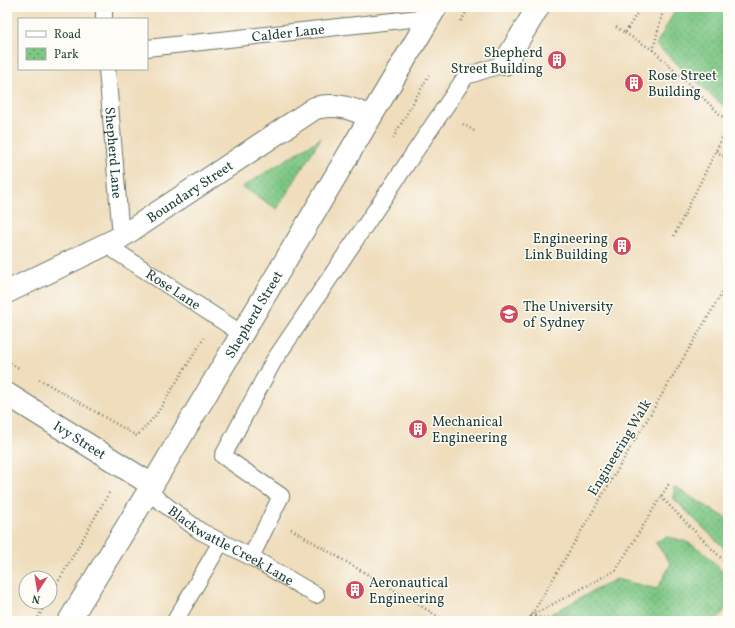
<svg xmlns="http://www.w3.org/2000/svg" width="735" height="628" font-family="Vollkorn,serif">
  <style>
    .park { fill: url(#park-dots); stroke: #4e825c }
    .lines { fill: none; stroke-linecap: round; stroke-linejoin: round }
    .lane-casing { stroke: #687564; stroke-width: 18 }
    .street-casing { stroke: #687564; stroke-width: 24 }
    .path { stroke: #687564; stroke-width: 2.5; stroke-dasharray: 1 3; stroke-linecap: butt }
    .lane { stroke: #fff; stroke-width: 16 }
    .street { stroke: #fff; stroke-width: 22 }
    .labels { text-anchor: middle; stroke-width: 3; stroke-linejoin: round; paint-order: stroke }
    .street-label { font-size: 14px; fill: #1f3d34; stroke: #fdfcf7 }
    .poi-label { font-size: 14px; fill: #1f3d34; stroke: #fdfcf7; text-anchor: start }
  </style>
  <defs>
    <pattern id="park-dots" width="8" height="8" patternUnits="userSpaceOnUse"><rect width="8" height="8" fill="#7dc683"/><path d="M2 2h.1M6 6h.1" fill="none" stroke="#66a26c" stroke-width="1.8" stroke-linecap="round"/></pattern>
  </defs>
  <rect width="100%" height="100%" fill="#fdfcf7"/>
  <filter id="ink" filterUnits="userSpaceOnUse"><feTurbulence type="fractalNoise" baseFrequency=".025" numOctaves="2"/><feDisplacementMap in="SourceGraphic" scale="8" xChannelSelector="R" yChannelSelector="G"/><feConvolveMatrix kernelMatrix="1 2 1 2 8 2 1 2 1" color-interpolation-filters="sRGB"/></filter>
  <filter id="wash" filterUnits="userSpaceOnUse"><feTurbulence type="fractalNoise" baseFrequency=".012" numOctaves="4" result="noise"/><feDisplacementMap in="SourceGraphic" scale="16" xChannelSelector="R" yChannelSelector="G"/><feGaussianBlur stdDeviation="0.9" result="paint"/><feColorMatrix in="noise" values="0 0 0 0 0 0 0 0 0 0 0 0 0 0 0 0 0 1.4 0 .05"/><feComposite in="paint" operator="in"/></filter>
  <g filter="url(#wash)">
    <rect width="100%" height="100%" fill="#efddbc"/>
    <g class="park">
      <path d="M677,7h51v103l-72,-65z"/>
      <path d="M321,138l-44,71 -35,-22z"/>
      <path d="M674,487l54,32v33l-54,-53z"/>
      <path d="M666,537c28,3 42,18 60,39 6,14 2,36 -11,45h-106l-58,-7 65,-35 41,10 14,-25 -16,-22z"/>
    </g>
  </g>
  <g filter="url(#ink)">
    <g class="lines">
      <g class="lane-casing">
        <g id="lane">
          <path d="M104,7v12"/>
          <path id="s1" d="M147,48l282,-31"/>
          <path id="s2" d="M107,69l14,168"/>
          <path id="s3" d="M105,244l137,90"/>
          <path id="s4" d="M148,492l52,39 51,26 65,38"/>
          <path d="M251,557l30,-61 -58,-40 50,-94 193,-286 38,-12"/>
          <path d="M175,621l46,-79"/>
        </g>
      </g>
      <g class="street-casing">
        <g id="street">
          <path d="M504,64l34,-57"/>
          <path id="s5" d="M7,292l114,-55 194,-129c21,-5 37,0 55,9"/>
          <path id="s6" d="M7,394l145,91"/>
          <path id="s7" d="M69,621l79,-129 288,-485"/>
        </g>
      </g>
      <g class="path">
        <path d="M664,7l-11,43 75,72"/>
        <path d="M461,21l8,-14"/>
        <path d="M616,27l9,6 16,-26"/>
        <path d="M625,33l28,17"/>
        <path d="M463,124l13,8"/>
        <path d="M393,138l36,-63"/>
        <path d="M716,151l12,8"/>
        <path d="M674,236l54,-110"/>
        <path d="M7,361l12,7"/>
        <path d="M39,379l98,57 19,-21 48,-77"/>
        <path d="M661,497l67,68"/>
        <path d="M291,529l155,92"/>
        <path d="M53,591l57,-100"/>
        <path d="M531,616l85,-46 54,-88"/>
        <path d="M531,616l29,5"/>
        <path d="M36,621l7,-12"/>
        <path d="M528,621l200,-338"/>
      </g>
      <use href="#lane" class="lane"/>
      <use href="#street" class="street"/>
    </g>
  </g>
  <defs>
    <g id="building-disc" transform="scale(1)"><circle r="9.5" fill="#d1495b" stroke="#fdfcf7"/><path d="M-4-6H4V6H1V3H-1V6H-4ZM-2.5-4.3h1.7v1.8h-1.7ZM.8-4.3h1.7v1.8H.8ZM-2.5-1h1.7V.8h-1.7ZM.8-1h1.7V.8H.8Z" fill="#fff"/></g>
    <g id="university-disc" transform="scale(1)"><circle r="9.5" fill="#d1495b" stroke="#fdfcf7"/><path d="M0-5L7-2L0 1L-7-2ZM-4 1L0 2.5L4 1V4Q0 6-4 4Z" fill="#fff"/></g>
  </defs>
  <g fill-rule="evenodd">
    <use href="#building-disc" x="557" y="60"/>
    <use href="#building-disc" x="634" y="83"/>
    <use href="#building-disc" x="622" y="246"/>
    <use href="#university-disc" x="509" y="314"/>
    <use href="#building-disc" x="418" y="429"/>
    <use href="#building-disc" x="355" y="590"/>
  </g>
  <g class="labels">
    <g class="street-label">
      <text dy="5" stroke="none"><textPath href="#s1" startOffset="142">Calder Lane</textPath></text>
      <text dy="5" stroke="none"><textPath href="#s2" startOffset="84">Shepherd Lane</textPath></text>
      <text dy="5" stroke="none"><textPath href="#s5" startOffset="209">Boundary Street</textPath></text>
      <text dy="5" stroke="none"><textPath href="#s3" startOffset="82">Rose Lane</textPath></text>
      <text dy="5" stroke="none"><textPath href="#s7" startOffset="358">Shepherd Street</textPath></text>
      <text dy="5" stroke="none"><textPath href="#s6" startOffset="86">Ivy Street</textPath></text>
      <text transform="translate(619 447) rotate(-59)" y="5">Engineering Walk</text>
      <text dy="5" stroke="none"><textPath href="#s4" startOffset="99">Blackwattle Creek Lane</textPath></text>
    </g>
    <g class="poi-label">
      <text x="543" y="57" text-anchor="end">Shepherd<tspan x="543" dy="16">Street Building</tspan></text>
      <text x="648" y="80">Rose Street<tspan x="648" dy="16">Building</tspan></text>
      <text x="608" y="243" text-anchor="end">Engineering<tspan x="608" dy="16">Link Building</tspan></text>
      <text x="523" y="311">The University<tspan x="523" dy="16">of Sydney</tspan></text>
      <text x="432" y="426">Mechanical<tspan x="432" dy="16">Engineering</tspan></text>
      <text x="369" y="587">Aeronautical<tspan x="369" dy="16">Engineering</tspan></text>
    </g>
  </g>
  <rect width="735" height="628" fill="none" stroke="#fdfcf7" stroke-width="24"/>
  <rect x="18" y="18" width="130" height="52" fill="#fdfcf7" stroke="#a4b0a9"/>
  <rect x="26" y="31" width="20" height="6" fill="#ffffff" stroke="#a4b0a9"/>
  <text x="54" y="38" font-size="12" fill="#1f3d34">Road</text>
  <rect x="26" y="48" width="20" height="12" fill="url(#park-dots)" stroke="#a4b0a9"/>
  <text x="54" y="58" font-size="12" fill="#1f3d34">Park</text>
  <g transform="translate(38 590) rotate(192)"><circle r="19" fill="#fdfcf7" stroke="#a4b0a9"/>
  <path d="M0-3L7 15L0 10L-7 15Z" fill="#d1495b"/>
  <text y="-6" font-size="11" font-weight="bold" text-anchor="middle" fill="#1f3d34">N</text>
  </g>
</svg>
